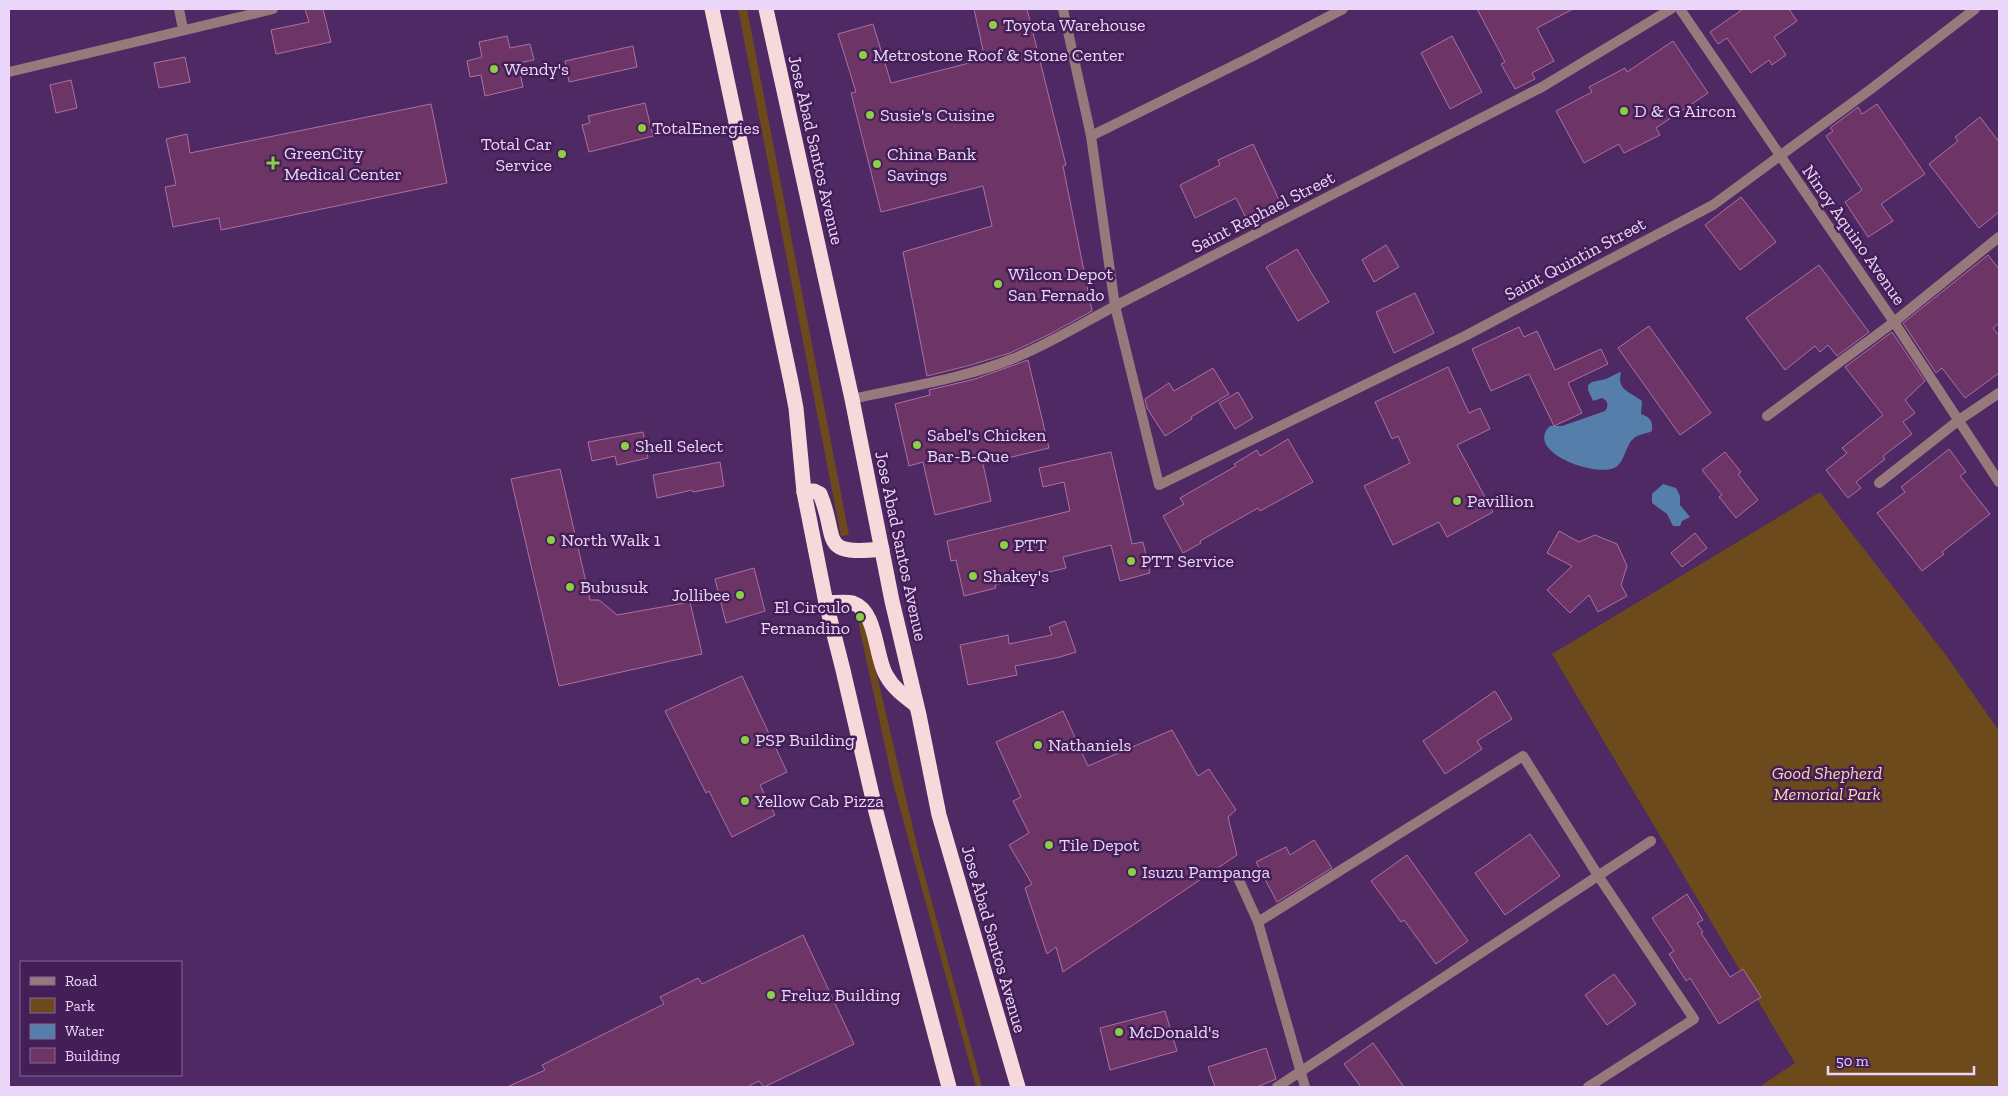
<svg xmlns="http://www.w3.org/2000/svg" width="2008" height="1096" font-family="'Zilla Slab',serif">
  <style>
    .green { fill: #6c4a1b }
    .water { fill: #557eab }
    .building { fill: #6c3566; stroke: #ac70a4 }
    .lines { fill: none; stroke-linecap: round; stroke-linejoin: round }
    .street { stroke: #97797c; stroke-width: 10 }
    .highway { stroke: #f7d9dc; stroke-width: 15 }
    .poi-dot { fill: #8cce45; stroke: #431e57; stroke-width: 2 }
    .labels { text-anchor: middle; stroke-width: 5; stroke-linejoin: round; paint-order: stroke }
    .poi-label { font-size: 18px; fill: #ead6f8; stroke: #431e57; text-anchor: start }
    .street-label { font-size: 18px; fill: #ead6f8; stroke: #431e57 }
    .park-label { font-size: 18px; font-style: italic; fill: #fbd7ad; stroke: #431e57 }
  </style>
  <rect width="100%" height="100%" fill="#4e2963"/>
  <g class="green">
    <path d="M738,9h9l102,526 -8,1z"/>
    <path d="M1820,492l128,166 51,73v356h-240l36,-24 -243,-409z"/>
    <path d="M863,616l57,242 62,229h-6l-83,-304 -36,-166z"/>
  </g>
  <g class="water">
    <path d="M1620,372l1,1c-5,17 10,19 21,28l-1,13c9,3 12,7 11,17 -7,4 -14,2 -20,9 -7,8 -8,24 -18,28 -21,9 -90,-17 -64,-42h12l43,-15c4,-5 3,-11 -3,-13l-9,3 -5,-11v-5l4,-3 14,-3z"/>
    <path d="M1663,484l13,4 4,8v9l10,12 -8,4 -2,5h-7l-6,-12 -15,-11v-9z"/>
  </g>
  <g class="building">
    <path d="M305,9h18l8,33 -55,12 -5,-24 38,-8z"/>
    <path d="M974,9h53l39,156 -3,1 29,145 -44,24 -38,18 -39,12 -44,11 -24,-124 89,-26 -9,-40 -102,26 -30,-119 5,-1 -18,-58 35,-10 18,59 94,-24z"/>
    <path d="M1477,9h96l-36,19 17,33 -22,12 3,6 -20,10 -14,-25 4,-2z"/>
    <path d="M1743,9h46l8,12 -23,16 12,18 -14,10 -3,-5 -18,13 -24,-35 -9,6 -8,-12z"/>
    <path d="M507,36l3,12 20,-4 4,16 -16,3 5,24 -38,9 -4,-21 -11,2 -3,-16 15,-4 -3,-15z"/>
    <path d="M1452,36l30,56 -32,17 -29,-56z"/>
    <path d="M1673,41l35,52 -52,35 4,7 -36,18 -5,-9 -35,19 -28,-52 36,-19 -3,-5 36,-19 2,4z"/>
    <path d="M633,46l4,21 -68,15 -4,-21z"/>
    <path d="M185,57l5,25 -31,6 -5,-25z"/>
    <path d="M71,80l6,28 -21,5 -6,-28z"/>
    <path d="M645,103l8,33 -64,16 -7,-27 8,-2 -2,-7z"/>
    <path d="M431,104l16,79 -226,47 -2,-12 -46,9 -8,-40 11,-2 -10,-46 21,-5 3,19z"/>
    <path d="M1877,104l48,70 -44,30 12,17 -25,16 -23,-35 17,-12 -36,-54 7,-5 -3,-3 28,-21 4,7z"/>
    <path d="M1980,117l19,25v70l-20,16 -50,-64 29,-23 -3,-4z"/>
    <path d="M1253,144l27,58 -34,16 -10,-20 -41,20 -15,-33 40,-20 -2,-5z"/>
    <path d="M1741,197l35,45 -36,28 -35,-45z"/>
    <path d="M1386,245l13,22 -25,15 -12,-22z"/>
    <path d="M1297,249l32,53 -31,19 -32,-54z"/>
    <path d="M1988,255l11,14v54l-6,5 6,8v37l-34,25 -23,-30 -6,5 -33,-50z"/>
    <path d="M1819,265l50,67 -32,24 -9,-11 -8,7 -5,-6 -30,24 -39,-52z"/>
    <path d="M1415,293l19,40 -40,20 -18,-41z"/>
    <path d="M1649,326l62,87 -31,22 -62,-87z"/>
    <path d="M1519,327l5,10 13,-6 18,39 46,-21 7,15 -40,19 14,30 -28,13 -25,-52 -38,17 -19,-42z"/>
    <path d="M1892,332l33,49 -20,19 10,13 -12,9 9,12 -29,22 2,3 -29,23 5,6 -13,10 -22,-28 21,-17 -5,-5 41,-33 -38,-48z"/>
    <path d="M1028,360l21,88 -66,16 8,37 -56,14 -12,-53 -14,4 -14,-62 35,-9 -1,-5 46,-11z"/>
    <path d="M1448,367l21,46 11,-5 10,21 -33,16 36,67 -46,25 -8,-15 -46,23 -29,-59 46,-23 -12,-27 -6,3 -17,-37z"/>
    <path d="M1213,368l16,26 -38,23 1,2 -27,17 -18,-28 -2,-9 24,-16 5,8z"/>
    <path d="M1238,392l15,26 -18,11 -16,-26z"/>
    <path d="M643,432l5,26 -31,7 -2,-9 -23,5 -4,-19z"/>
    <path d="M1288,439l25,43 -53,29 -2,-3 -58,33 1,2 -18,10 -20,-37 21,-12 -4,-6 56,-32 -2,-2 23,-14 3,6z"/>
    <path d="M1949,449l17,23 -6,4 30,38 -48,38 2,2 -22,17 -45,-58 28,-21 -4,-5z"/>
    <path d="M1111,452l21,92 11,-2 7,31 -30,8 -9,-36 -48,12 3,11 -71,17 1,3 -32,8 -8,-36 -5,1 -4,-20 123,-30 -6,-29 -21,5 -4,-19z"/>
    <path d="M1725,452l16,20 -3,2 20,26 -22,18 -17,-21 3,-2 -20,-25z"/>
    <path d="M720,462l4,24 -31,6 -1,-2 -35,8 -4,-23z"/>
    <path d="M560,469l30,131h9l18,15 73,-13 12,52 -143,32 -48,-207z"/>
    <path d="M1559,531l20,11 16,-7 22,9 10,22 -6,19 6,11 -29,16 -9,-17 -19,18 -23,-23 25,-24 -25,-13z"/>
    <path d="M1695,533l12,15 -25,19 -11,-14z"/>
    <path d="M754,568l11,43 -39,12 -11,-44z"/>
    <path d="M1065,621l11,31 -16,5 -45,9 2,9 -49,10 -8,-40 48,-10 1,9 43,-9 -3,-8z"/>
    <path d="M742,676l45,96 -27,13 15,30 -43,22 -23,-46 -3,2 -41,-82z"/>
    <path d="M1495,691l17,28 -35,22 5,8 -37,25 -22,-33z"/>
    <path d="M1063,711l25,55 84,-36 26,46 11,-7 27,41 -8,7 9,38 -174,117 -7,-25 -9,7 -22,-66 7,-4 -23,-39 20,-12 -16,-32 8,-4 -25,-55z"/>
    <path d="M1530,834l30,42 -55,39 -30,-42z"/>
    <path d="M1314,840l18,28 -55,34 -21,-40 30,-15 4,8z"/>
    <path d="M1407,855l61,86 -32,23 -32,-44 -3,2 -30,-41z"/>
    <path d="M1687,894l16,26 -6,3 6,9 -2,1 29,44 13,-8 18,28 -42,27 -29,-46 -4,3 -17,-27 5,-3 -22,-33z"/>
    <path d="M803,935l51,109 -90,43 -5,-6 -12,6h-240l38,-17 -3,-5 122,-61 -4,-7 38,-19 4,6z"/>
    <path d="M1614,974l22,30 -29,21 -22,-30z"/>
    <path d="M1165,1011l12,40 -67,19 -10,-42z"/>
    <path d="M1373,1043l31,44h-43l-17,-23z"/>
    <path d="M1266,1048l10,31 -19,8h-42l-7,-20z"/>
  </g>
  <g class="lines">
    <g class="street">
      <path d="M179,9l4,20"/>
      <path d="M1063,9l28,127 24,170 44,179 306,-149 248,-131 158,-116 104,-80"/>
      <path d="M1680,9l214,313 105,160"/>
      <path d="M9,72l264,-63"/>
      <path d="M1091,136l162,-80 90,-47"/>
      <path d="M852,399c53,-12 110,-20 160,-40 36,-14 69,-35 103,-53l427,-219 129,-78"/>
      <path d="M1767,416l127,-94 105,-85"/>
      <path d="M1879,483l80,-63 40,-27"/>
      <path d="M1238,878l20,44 47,165"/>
      <path d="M1258,922l265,-166 76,121 95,142 -106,68"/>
      <path d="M1277,1087l374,-246"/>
    </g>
    <g class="highway">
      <path d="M712,9l79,373 5,26 8,84 22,111 17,67 32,138 74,279"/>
      <path d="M766,9l86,390 40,202 27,114 20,100 79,272"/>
      <path d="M804,492l10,-1 6,3c19,45 -3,62 62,55"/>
      <path d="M826,603c9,0 19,-2 27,0 24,8 22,53 33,72 7,13 18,21 30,30"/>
    </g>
  </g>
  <g class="poi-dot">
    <circle cx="993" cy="25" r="5"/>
    <circle cx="863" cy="55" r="5"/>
    <circle cx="494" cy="69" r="5"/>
    <circle cx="1624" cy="111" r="5"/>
    <circle cx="870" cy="115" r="5"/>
    <circle cx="642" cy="128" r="5"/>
    <circle cx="562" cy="154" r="5"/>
    <path d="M270.5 155.5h5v5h5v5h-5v5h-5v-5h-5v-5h5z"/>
    <circle cx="877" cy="164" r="5"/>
    <circle cx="998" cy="284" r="5"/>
    <circle cx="917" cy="445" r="5"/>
    <circle cx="625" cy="446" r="5"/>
    <circle cx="1457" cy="501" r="5"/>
    <circle cx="551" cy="540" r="5"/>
    <circle cx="1004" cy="545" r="5"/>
    <circle cx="1131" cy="561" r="5"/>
    <circle cx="973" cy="576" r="5"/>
    <circle cx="570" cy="587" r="5"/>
    <circle cx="740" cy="595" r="5"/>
    <circle cx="860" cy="617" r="5"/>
    <circle cx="745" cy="740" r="5"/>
    <circle cx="1038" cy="745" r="5"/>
    <circle cx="745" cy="801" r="5"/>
    <circle cx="1049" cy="845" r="5"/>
    <circle cx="1132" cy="872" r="5"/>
    <circle cx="771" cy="995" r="5"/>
    <circle cx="1119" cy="1032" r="5"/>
  </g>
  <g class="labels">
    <g class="poi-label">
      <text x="1003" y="31">Toyota Warehouse</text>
      <text x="873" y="61">Metrostone Roof &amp; Stone Center</text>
      <text x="504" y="75">Wendy's</text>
      <text x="1634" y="117">D &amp; G Aircon</text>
      <text x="880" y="121">Susie's Cuisine</text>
      <text x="652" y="134">TotalEnergies</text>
      <text x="552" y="150" text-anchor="end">Total Car<tspan x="552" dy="21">Service</tspan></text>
      <text x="284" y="159">GreenCity<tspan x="284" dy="21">Medical Center</tspan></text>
      <text x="887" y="160">China Bank<tspan x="887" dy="21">Savings</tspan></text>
      <text x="1008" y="280">Wilcon Depot<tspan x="1008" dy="21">San Fernado</tspan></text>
      <text x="927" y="441">Sabel's Chicken<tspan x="927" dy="21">Bar-B-Que</tspan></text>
      <text x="635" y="452">Shell Select</text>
      <text x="1467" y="507">Pavillion</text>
      <text x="561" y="546">North Walk 1</text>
      <text x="1014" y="551">PTT</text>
      <text x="1141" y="567">PTT Service</text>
      <text x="983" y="582">Shakey's</text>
      <text x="580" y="593">Bubusuk</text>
      <text x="730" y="601" text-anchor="end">Jollibee</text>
      <text x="850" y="613" text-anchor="end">El Circulo<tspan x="850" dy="21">Fernandino</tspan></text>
      <text x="755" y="746">PSP Building</text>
      <text x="1048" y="751">Nathaniels</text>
      <text x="755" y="807">Yellow Cab Pizza</text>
      <text x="1059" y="851">Tile Depot</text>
      <text x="1142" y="878">Isuzu Pampanga</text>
      <text x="781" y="1001">Freluz Building</text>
      <text x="1129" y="1038">McDonald's</text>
    </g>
    <g class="street-label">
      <text transform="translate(816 150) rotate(77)" y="6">Jose Abad Santos Avenue</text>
      <text transform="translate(1263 212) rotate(-27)" y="6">Saint Raphael Street</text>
      <text transform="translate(1854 235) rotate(55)" y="6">Ninoy Aquino Avenue</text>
      <text transform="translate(1575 259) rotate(-28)" y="6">Saint Quintin Street</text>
      <text transform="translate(901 546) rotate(78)" y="6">Jose Abad Santos Avenue</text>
      <text transform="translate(994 939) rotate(74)" y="6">Jose Abad Santos Avenue</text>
    </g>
    <g class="park-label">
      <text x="1827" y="779">Good Shepherd<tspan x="1827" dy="21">Memorial Park</tspan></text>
    </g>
  </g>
  <rect width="2008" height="1096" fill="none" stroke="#ead6f8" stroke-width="20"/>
  <rect x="20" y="961" width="162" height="115" fill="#431e57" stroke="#866897"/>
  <rect x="30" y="977" width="25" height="8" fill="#97797c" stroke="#866897"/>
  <text x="65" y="986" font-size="15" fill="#ead6f8">Road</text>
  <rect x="30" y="998" width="25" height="15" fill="#6c4a1b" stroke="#866897"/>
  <text x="65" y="1011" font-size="15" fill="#ead6f8">Park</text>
  <rect x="30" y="1024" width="25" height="15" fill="#557eab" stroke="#866897"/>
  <text x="65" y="1036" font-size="15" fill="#ead6f8">Water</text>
  <rect x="30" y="1048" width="25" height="15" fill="#6c3566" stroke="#866897"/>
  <text x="65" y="1061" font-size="15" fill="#ead6f8">Building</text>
  <path d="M1828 1066v8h146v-8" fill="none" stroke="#ead6f8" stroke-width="2.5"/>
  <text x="1836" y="1066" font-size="15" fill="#ead6f8" stroke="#431e57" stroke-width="4" paint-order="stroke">50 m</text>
</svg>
